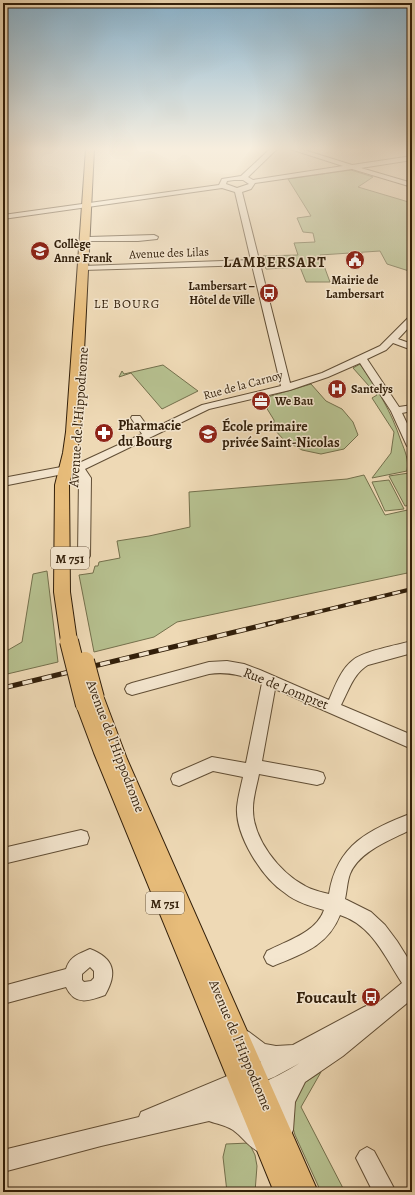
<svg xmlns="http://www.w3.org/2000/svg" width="415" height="1195" font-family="Alegreya,serif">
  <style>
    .green { fill: #b6c08f; stroke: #74704c }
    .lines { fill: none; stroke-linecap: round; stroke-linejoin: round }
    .minor-casing { stroke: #614e35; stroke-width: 2 }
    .major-casing { stroke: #321f0a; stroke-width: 2 }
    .minor { fill: #f4e6cf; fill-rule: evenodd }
    .major { fill: #e7bc7a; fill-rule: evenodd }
    .rail-far1-casing { stroke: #321f0a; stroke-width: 4 }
    .rail-casing { stroke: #321f0a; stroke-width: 5 }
    .rail-far1 { stroke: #f4e6cf; stroke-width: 2.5; stroke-dasharray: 8; stroke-linecap: butt }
    .rail { stroke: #f4e6cf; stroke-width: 3.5; stroke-dasharray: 10; stroke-linecap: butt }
    .major-bridge-casing { stroke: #321f0a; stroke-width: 20; stroke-linecap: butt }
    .major-bridge { stroke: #e7bc7a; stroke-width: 18 }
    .labels { text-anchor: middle; stroke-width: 3; stroke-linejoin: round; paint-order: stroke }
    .far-poi-label { font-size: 12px; font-weight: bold; fill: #321f0a; stroke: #f4e6cf; text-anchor: start }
    .far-street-label { font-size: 12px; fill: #321f0a; stroke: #f4e6cf }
    .far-quarter-label { font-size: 13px; letter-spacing: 1px; fill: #321f0a; stroke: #f4e6cf }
    .shield { fill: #f4e6cf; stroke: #6c5b45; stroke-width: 1 }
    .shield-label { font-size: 13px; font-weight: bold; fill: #321f0a }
    .street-label { font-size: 14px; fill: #321f0a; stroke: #f4e6cf }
    .poi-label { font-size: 14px; font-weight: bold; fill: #321f0a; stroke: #f4e6cf; text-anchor: start }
    .far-district-label { font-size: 15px; font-weight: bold; letter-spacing: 1px; fill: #321f0a; stroke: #f4e6cf }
    .near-poi-label { font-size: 17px; font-weight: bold; fill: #321f0a; stroke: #f4e6cf; text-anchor: end }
  </style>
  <rect width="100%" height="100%" fill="#eed9b5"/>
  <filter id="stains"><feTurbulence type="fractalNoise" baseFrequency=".005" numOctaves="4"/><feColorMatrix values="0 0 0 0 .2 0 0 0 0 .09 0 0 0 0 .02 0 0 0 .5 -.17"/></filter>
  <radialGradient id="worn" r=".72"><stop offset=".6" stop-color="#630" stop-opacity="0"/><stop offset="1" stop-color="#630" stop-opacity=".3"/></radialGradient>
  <g class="green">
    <path d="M351,170l22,7 -15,10 54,16v69l-25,-8 -7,-13 -60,4 10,27h-24l-6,-15 -34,2 -3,-13 35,-1 -4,-12 21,-1 -2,-9 -10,-1 -6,-14 14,-2 -23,-37z"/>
    <path d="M360,364c18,26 31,47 41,77 4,10 8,19 6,30l-35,7 19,-25 3,-21 -22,-34 5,-3 -24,-27z"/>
    <path d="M163,365l35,26 -36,18 -31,-36 -12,4 3,-6 2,3z"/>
    <path d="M311,384l15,17 16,8 11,13 5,13 -14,14 -23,5 -19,-4 -18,-10 -11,-12 1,-8 -13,-21z"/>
    <path d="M409,473l3,5v27l-7,1 -16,-30z"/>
    <path d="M364,475l21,40 27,-6v63l-235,50 -23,15 -60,15 -15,-77 14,-2 2,-7h3l1,-4 21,-4 -3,-17 32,-5 41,-9 -1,-35 158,-13z"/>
    <path d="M389,480l15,29 -19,2 -13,-29z"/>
    <path d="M47,571l11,91 -55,13v-22l19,-11 11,-68z"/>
    <path d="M321,1072l-20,35 44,85h-24l-26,-57 -5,-17 4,-20 7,-13z"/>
    <path d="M249,1143l6,12 2,11 -2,26h-28l-4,-35 3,-13z"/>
  </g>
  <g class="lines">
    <g class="minor-casing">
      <g id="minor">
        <path d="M270,149h7l-29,28 5,3 90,-14 -53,-17h11l51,16 60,-9v4l-51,8 51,15v4l-60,-18 -97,14 -4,6 -9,3 48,191 32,-10 58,-27 29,-29 3,-1v8l-14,15 14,5v6l-19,-7 -7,7 -19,9 32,48 13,-2v6l-10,2 10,21v15l-5,-3 -16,-35 -31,-48 -32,14 -38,13 -81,19 -124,60 6,9 -1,78 -2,3 -4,2 -4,-2 -2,-3 1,-78 -2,-5 -4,-1 -70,14v-8l74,-14 65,-30 -11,-16 1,-2h8l10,14 52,-25 79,-19 -29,-121 -169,5 -4,-2 4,-2 168,-6 -16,-68 -13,-4 -219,31v-4l216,-30 3,-6 19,-3zM234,180h9l6,4 -12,4 -11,-4 1,-3z"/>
        <path d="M154,235l4,2 -1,2 -19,2h-49l-4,-2 4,-2z"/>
        <path d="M412,641v12l-44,12c-15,9 -19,25 -27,40l71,30v14l-137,-60 -13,72 55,10 6,2 2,5 -2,5 -6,2 -58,-11c-2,11 -6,23 -6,34 -1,30 26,64 52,78 7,4 16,6 24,8 8,-50 40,-64 83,-81v16c-21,11 -53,22 -62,45 -3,8 -3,17 -5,25l26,13 14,13 12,16 15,24v34l-69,57 -38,26 -10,20 -2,28 -3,7 -7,3 -7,-3c-6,-12 -4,-27 0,-40l-35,14c12,8 24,18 29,31l-3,7 -7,3c-11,-4 -17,-15 -27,-22 -8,-5 -16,-6 -24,-9l-108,25 -98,26v-22l136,-33 2,-5 120,-50c-12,-4 -24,-11 -29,-23l3,-7 7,-3 7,3 16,12 11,2 17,-1 71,-38 7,-3 3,2 28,-23c-17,-26 -30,-58 -62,-68 -12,31 -38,39 -67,51l-6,-3 -3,-6 3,-6c19,-10 49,-18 57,-41 -14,-4 -28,-8 -39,-17 -23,-15 -50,-58 -48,-86 1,-10 4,-21 6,-30l-30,-6 -34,15 -6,-2 -2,-5 2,-5 39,-17 34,6 16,-80c-18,-7 -34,-12 -53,-9l-77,21 -5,-2 -2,-4 2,-4 5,-2 77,-21 18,-1 17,3 16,6 69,30c6,-14 12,-31 24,-40 11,-9 44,-15 59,-19zM300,1063c-19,12 -40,22 -61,28l35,-14z"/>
        <path d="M81,830l6,2 2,6 -2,6 -84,20v-16z"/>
        <path d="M90,949c24,9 28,24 15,46 -16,6 -30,11 -39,-8l-63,17v-18l63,-17c4,-13 13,-15 24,-20zM90,967l4,4v7l-3,3 -7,1 -2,-2v-6z"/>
        <path d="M367,1147l7,4 22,41h-23l-17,-34 4,-7z"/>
      </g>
    </g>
    <g class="major-casing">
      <g id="major">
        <path d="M86,149h8l-14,283 -3,21 -8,32 1,107 7,49 -2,5 -6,2 -6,-2 -2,-5 -7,-49 1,-107 8,-32 3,-21z"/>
        <path d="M95,690l6,3 3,5 23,61 191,433h-44l-180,-439 -18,-48 3,-5 7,-2 3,-5z"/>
      </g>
    </g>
    <use href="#minor" class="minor"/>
    <use href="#major" class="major"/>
    <g class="rail-far1-casing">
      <path id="rail-far1" d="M268,624l144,-35"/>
    </g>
    <g class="rail-casing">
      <path id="rail" d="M3,688l269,-65"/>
    </g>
    <use href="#rail-far1" class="rail-far1"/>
    <use href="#rail" class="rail"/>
    <g class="major-bridge-casing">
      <g id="major-bridge">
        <path d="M69,641l16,64"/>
        <path d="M85,661l10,37"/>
      </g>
    </g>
    <use href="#major-bridge" class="major-bridge"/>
  </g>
  <linearGradient id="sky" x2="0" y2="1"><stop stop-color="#89b6d3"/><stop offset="0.47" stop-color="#f7eede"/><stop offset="1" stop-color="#f7eede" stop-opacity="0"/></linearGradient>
  <rect width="415" height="317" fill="url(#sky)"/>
  <defs>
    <g id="school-disc" transform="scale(1)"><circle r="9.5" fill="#8f2418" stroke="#f4e6cf"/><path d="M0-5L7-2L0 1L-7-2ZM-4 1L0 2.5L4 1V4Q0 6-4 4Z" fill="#fff"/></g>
    <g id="civic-disc" transform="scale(1)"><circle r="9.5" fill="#8f2418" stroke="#f4e6cf"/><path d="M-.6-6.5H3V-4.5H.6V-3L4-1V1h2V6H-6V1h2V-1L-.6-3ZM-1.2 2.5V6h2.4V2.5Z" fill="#fff"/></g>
    <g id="bus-disc" transform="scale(1)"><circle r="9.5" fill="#8f2418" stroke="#f4e6cf"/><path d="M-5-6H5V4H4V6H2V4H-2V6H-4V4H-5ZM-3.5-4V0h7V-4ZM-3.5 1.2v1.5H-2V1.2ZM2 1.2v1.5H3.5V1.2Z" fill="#fff"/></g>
    <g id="hospital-disc" transform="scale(1)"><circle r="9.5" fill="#8f2418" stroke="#f4e6cf"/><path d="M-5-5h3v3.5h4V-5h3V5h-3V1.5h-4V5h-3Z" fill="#fff"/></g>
    <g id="office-disc" transform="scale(1)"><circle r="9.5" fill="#8f2418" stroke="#f4e6cf"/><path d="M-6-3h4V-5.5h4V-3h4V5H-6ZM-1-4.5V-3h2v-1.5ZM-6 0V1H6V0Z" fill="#fff"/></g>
    <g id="pharmacy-disc" transform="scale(1)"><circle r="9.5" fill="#8f2418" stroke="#f4e6cf"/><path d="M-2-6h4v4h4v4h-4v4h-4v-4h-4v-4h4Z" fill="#fff"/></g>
  </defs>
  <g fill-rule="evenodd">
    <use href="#school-disc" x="40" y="251"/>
    <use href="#civic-disc" x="355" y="260"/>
    <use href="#bus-disc" x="269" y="293"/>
    <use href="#hospital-disc" x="337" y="389"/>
    <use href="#office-disc" x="261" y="401"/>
    <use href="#pharmacy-disc" x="104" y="433"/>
    <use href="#school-disc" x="208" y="434"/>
    <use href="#bus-disc" x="371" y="997"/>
  </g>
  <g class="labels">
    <g class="far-poi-label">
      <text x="54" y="248">Collège<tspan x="54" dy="14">Anne Frank</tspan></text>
      <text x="355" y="284" text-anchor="middle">Mairie de<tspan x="355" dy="14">Lambersart</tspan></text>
      <text x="255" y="290" text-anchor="end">Lambersart –<tspan x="255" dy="14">Hôtel de Ville</tspan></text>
      <text x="351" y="393">Santelys</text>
      <text x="275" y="405">We Bau</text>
    </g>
    <g class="far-street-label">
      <text transform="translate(169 253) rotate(-2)" y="4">Avenue des Lilas</text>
      <text transform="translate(243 385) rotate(-15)" y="4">Rue de la Carnoy</text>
    </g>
    <g class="far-quarter-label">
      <text x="127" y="308">LE BOURG</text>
    </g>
    <g class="shield">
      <rect x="51" y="547" width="38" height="22" rx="3"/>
      <rect x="146" y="892" width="38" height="22" rx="3"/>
    </g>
    <g class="shield-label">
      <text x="70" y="563">M 751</text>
      <text x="165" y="908">M 751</text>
    </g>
    <g class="street-label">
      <text transform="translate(78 417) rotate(-86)" y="5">Avenue de l'Hippodrome</text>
      <text transform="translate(286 688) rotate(22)" y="5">Rue de Lompret</text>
      <text transform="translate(116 746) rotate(69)" y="5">Avenue de l'Hippodrome</text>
      <text transform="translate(241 1045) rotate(67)" y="5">Avenue de l'Hippodrome</text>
    </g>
    <g class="poi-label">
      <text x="118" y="430">Pharmacie<tspan x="118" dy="16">du Bourg</tspan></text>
      <text x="222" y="431">École primaire<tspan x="222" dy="16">privée Saint-Nicolas</tspan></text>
    </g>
    <g class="far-district-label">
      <text x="275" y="267">LAMBERSART</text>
    </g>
    <g class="near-poi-label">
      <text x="357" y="1003">Foucault</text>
    </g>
  </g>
  <rect width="415" height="1195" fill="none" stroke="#eed9b5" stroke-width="16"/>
  <rect x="4" y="4" width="407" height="1187" fill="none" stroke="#321f0a" stroke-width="2"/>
  <rect x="8" y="8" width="399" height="1179" fill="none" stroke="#321f0a"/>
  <rect width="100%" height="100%" filter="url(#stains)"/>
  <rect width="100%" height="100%" fill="url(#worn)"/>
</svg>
